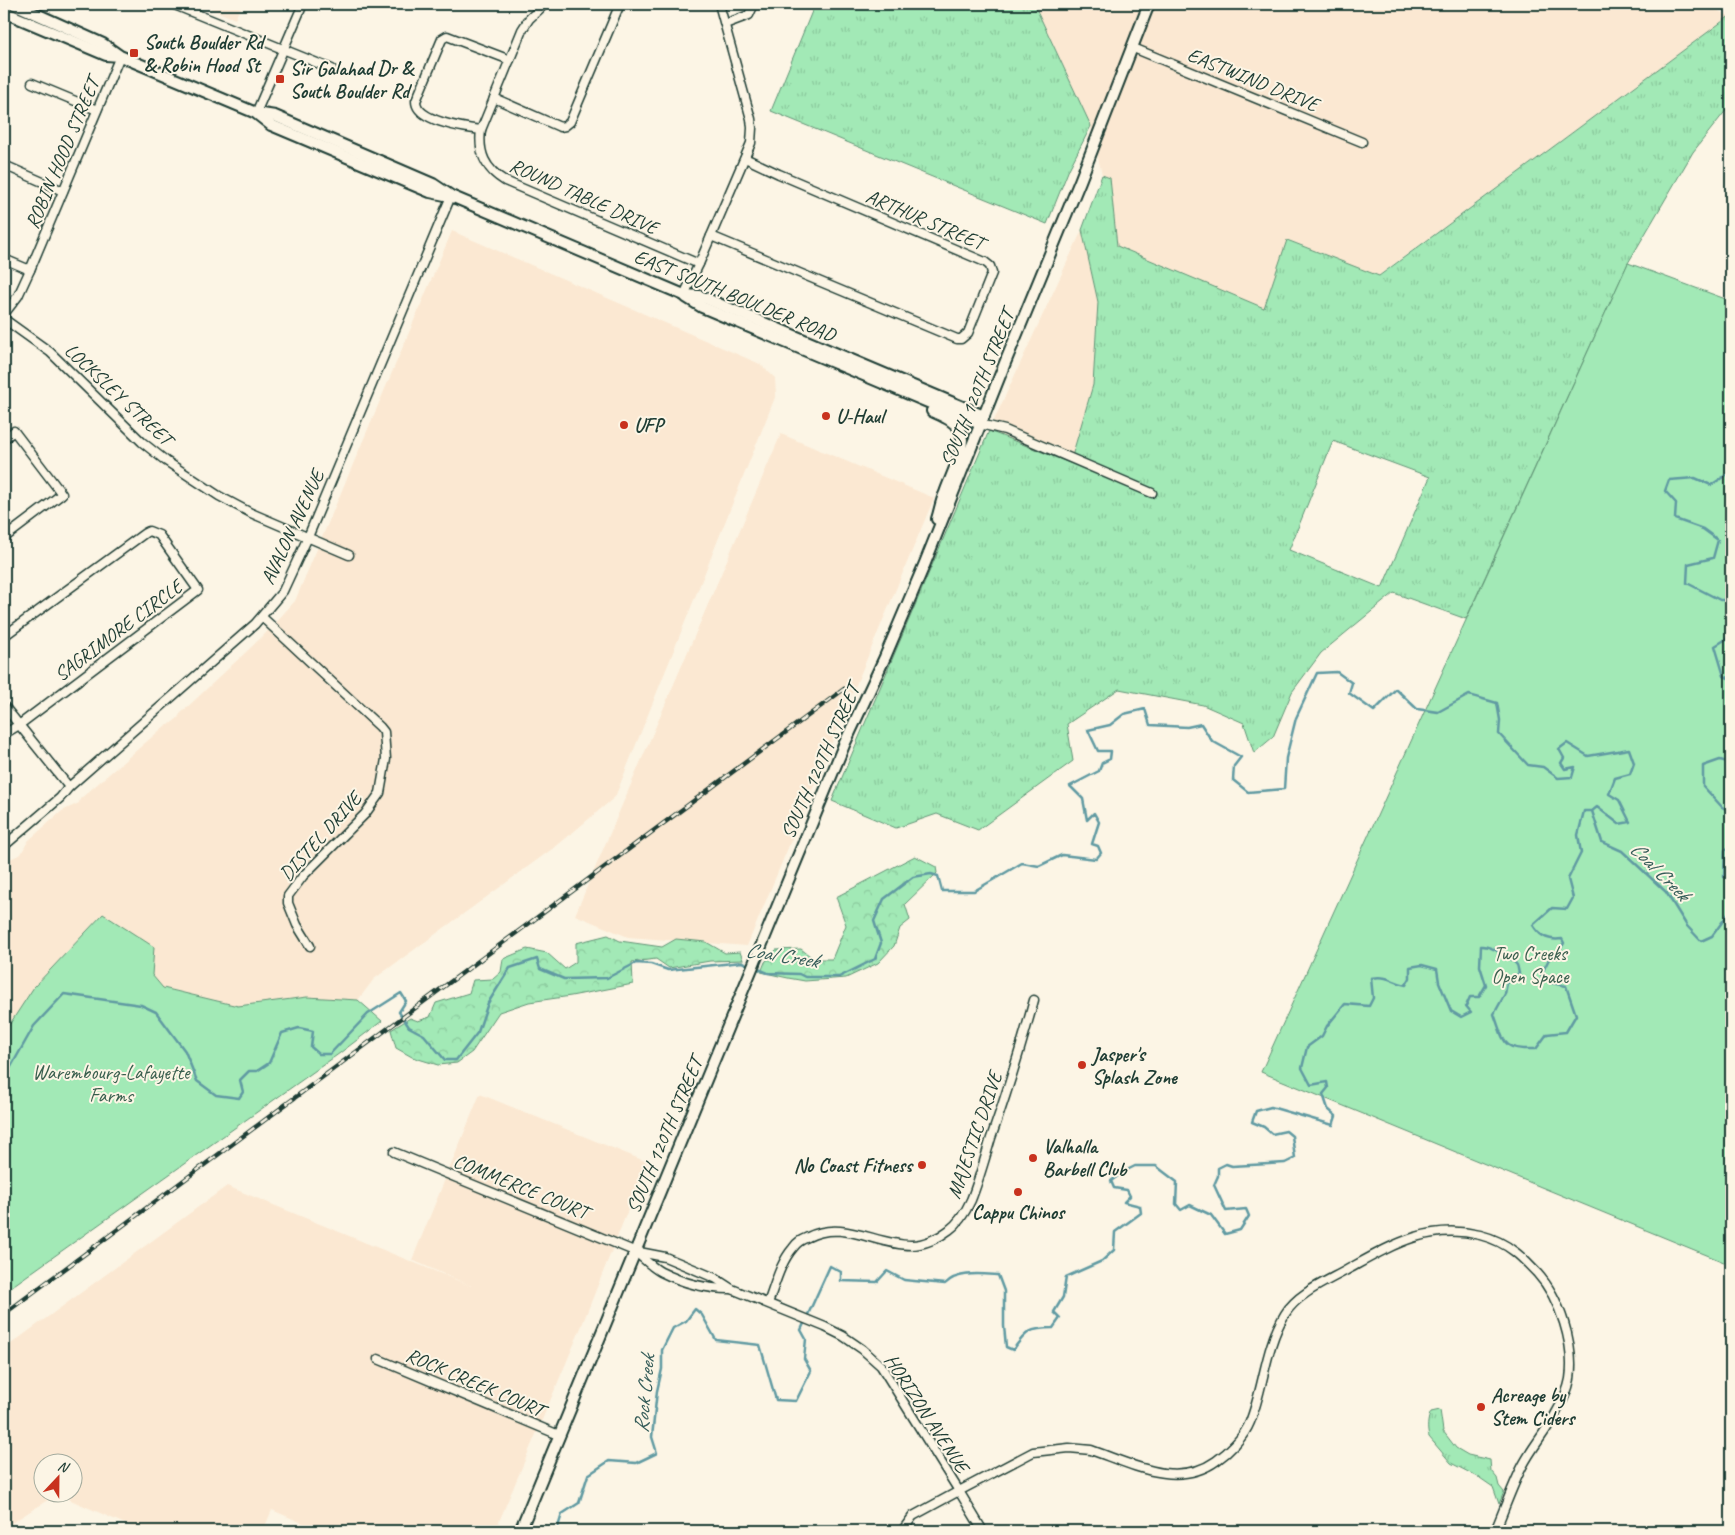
<svg xmlns="http://www.w3.org/2000/svg" width="1735" height="1535" font-family="Caveat,sans-serif">
  <style>
    .built { fill: #fbe8d2; fill-rule: evenodd }
    .grass { fill: url(#grass-tufts); stroke: #609375; fill-rule: evenodd }
    .forest { fill: url(#forest-crowns); stroke: #609375 }
    .green { fill: #a2e9b6; stroke: #609375 }
    .lines { fill: none; stroke-linecap: round; stroke-linejoin: round }
    .stream { stroke: #609aa2; stroke-width: 2.5 }
    .minor-casing { stroke: #1f3d34; stroke-width: 11 }
    .secondary-casing { stroke: #1f3d34; stroke-width: 14 }
    .minor { stroke: #fcf5e5; stroke-width: 8 }
    .secondary { stroke: #fcf5e5; stroke-width: 10 }
    .rail-casing { stroke: #1f3d34; stroke-width: 4.5 }
    .rail { stroke: #fcf5e5; stroke-width: 2.5; stroke-dasharray: 8; stroke-linecap: butt }
    .poi-dot { fill: #c8321e; stroke: #fcf5e5; stroke-width: 2 }
    .labels { text-anchor: middle; stroke-width: 4; stroke-linejoin: round; paint-order: stroke }
    .poi-label { font-size: 20px; font-weight: bold; fill: #1f3d34; stroke: #fcf5e5; text-anchor: start }
    .street-label { font-size: 20px; fill: #1f3d34; stroke: #fcf5e5 }
    .park-label { font-size: 20px; fill: #395f4e; stroke: #fcf5e5 }
    .water-label { font-size: 21px; font-style: italic; fill: #355c59; stroke: #fcf5e5 }
  </style>
  <defs>
    <pattern id="grass-tufts" width="24" height="20" patternUnits="userSpaceOnUse" patternTransform="scale(1.25)"><rect width="24" height="20" fill="#a2e9b6"/><path d="M3 7l-1-3M5 7V3M7 7l1-3M15 17l-1-3M17 17v-4M19 17l1-3" fill="none" stroke="#8bc99d"/></pattern>
    <pattern id="forest-crowns" width="20" height="18" patternUnits="userSpaceOnUse" patternTransform="scale(1.25)"><rect width="20" height="18" fill="#a2e9b6"/><path d="M2 6a3 3 0 1 1 6 0M12 15a3 3 0 1 1 6 0" fill="none" stroke="#8bc99d"/></pattern>
  </defs>
  <rect width="100%" height="100%" fill="#fcf5e5"/>
  <filter id="ink" filterUnits="userSpaceOnUse"><feTurbulence type="fractalNoise" baseFrequency=".02" numOctaves="2"/><feDisplacementMap in="SourceGraphic" scale="10" xChannelSelector="R" yChannelSelector="G"/><feConvolveMatrix kernelMatrix="1 2 1 2 8 2 1 2 1" color-interpolation-filters="sRGB"/></filter>
  <g filter="url(#ink)">
    <g class="built">
      <path d="M200,4h42l-7,15z"/>
      <path d="M1034,4h668l28,12 -352,260 -90,-36 -24,68 -147,-62 -7,-67 -8,-4 -11,-49z"/>
      <path d="M1082,230l16,72 -5,83 -23,78 -81,-32z"/>
      <path d="M452,231l308,133 15,14 1,17 -161,402 -56,47 -185,135 -16,21 -51,-3 -69,9 -75,-18 -11,-12 -148,57v-171l17,-8 7,-13 34,-30 17,-8 1,-4 86,-74h3l9,-7 2,-4 84,-79 31,-34z"/>
      <path d="M781,434l153,64 -187,448 -119,-9 -53,-22z"/>
      <path d="M480,1094l167,68 -67,168 -85,201h-174l-49,-21 -9,21h-122l-84,-37 -53,34v-179l223,-163 244,100 -59,-26zM42,1462h30v30h-30z"/>
    </g>
    <g class="grass">
      <path d="M815,4h219l57,122 -22,43 -22,55 -276,-113z"/>
      <path d="M1731,15v89l-38,48 -65,111 -162,356 -72,-26 -73,60 -29,39 -19,45 -19,16 -10,-30 -41,-18 -84,-16 -52,35 6,37 -95,69 -41,-16 -41,14 -64,-27 157,-370 81,32 23,-78 5,-83 -16,-72 20,-55 8,3 7,68 147,62 23,-68 92,36zM1333,441l97,36 -48,111 -93,-38z"/>
      <path d="M1440,1410l3,21 13,17 12,7 22,5 1,11 6,7 2,8 5,6 -5,12 -6,-17 -13,-9 -29,-15 -22,-26c-2,-7 -2,-18 2,-25z"/>
    </g>
    <g class="forest">
      <path d="M915,856l21,11 1,6 -32,31 5,16 -10,8 -6,18 -16,17 -32,15 -41,3 -17,-3 -27,-6 4,-10 11,-12 25,-1 13,10h18l14,-34 -10,-28z"/>
      <path d="M608,935l12,6 42,6 14,-8 30,3 19,11 15,-1 3,8 -33,1 -41,7 -13,-9 -24,3 1,22 -62,12 -42,6 -30,10 -27,40 -15,11 -19,2 -26,-8 -16,-9 -5,-18 19,-12 8,3 12,-4 6,-14 33,-10 4,-13 20,-1 8,-7 2,-13 24,-10 20,4 18,16 11,-7v-19z"/>
    </g>
    <g class="green">
      <path d="M1628,263l103,38v964l-470,-193z"/>
      <path d="M103,914l51,33 -2,28 11,13 75,18 69,-9 51,3 24,21 -42,32 -336,239v-259l30,-46z"/>
    </g>
    <g class="lines">
      <g class="stream">
        <path d="M1731,472l-20,13 -16,-7 -26,2 -4,11 11,12 -1,16 28,10 15,11 -5,18 -25,6 -1,19 33,17h11"/>
        <path d="M1731,636l-16,10 9,30 7,3"/>
        <path d="M1731,763l-11,-3 -17,6v20l19,21 9,5"/>
        <path d="M1731,849l-6,1 -1,27h7"/>
        <path d="M756,968l12,5 31,1 6,3h34l36,-18 6,-16 -7,-22 10,-22 29,-22 18,-3 7,2 4,15h32l48,-28 17,3 23,-11 34,4 5,-6 -3,-7 -6,-2 7,-22 -5,-9 -7,7 -4,-21 -13,-13 29,-15 3,-8 8,-4 1,-8h-13l-10,-21 22,-5 14,-11 21,-5 5,16 37,2 14,-3 11,17 29,16 -7,9 -1,14 15,12 36,-3 2,-31 10,-40 21,-45 20,-1 15,11 -3,10 25,18 22,-22 21,20 21,3 31,-17 28,8 3,17 -1,14 29,31 15,2 15,11 14,-1 3,-10 -10,2 -4,-6 3,-5 -5,-9 8,-6 21,13 41,-7 5,14 -4,11 -15,4 -6,16 10,6 11,22 -11,2 -22,-17 -5,4 10,31 20,9 44,41 21,34 14,15 11,-5 19,-26"/>
        <path d="M4,1075l4,-3 26,-46 30,-32 77,11 15,7 29,39 12,30 19,14 23,3 4,-6 -3,-12 9,-9h8l12,-8 13,-30 17,-5 14,3 -2,16 8,7h11l38,-40 33,-21 5,8 -7,11 10,15 15,8 21,25h11l22,-28 10,-29 22,-35 27,-9 3,10 24,10 43,-1 29,-15 15,1 17,6 74,-8 9,4"/>
        <path d="M559,1531l-1,-4 4,-13 17,-11 9,-28 21,-14 27,2 21,-10 -5,-16 5,-46 5,-22v-19l11,-22 13,-7 9,-12 7,6 14,25 44,5 16,55 20,1 15,-30 -7,-12 2,-20 -5,-9 29,-64 11,6v9l36,1 10,-11 17,9 41,4c12,-13 36,-10 53,-9l6,16v35l2,21 7,3c13,-19 17,-22 40,-22l7,-10 -6,-6 9,-15 3,-20 36,-16 12,-11 1,-18 26,-19 -1,-7 -16,-4 6,-6 -3,-6 -13,-2 -3,-7 12,-9 12,-6h21l21,16 -1,22 5,6 9,-5 21,10 14,19 15,-4 9,-14 -3,-7 -20,2 -12,-26 4,-9v-8l8,-4 6,2 53,-3 10,-5 -3,-22 -6,-5 -14,3 -8,-7 -12,-5 4,-11 15,-4 62,18 3,-9 -8,-7 -5,-15 5,-6 -1,-6 -16,3 -9,-17 5,-21 15,-11 5,-10 18,-22 24,2 4,-8 -2,-20c18,-3 20,4 35,7l4,-7v-11l12,-2 15,4 2,13 12,29 10,6 10,-5 -5,-6 4,-9h9l7,-12 -6,-19 1,-20c9,-1 31,12 36,19 1,2 1,5 2,8l-12,10 -2,11 -11,20c11,30 8,36 42,35l11,-15 19,-2 10,-17 -10,-29 -14,-3 -11,-8 10,-20 8,-4 5,-8 -2,-4c-13,2 -22,-2 -29,-14l19,-17 15,1 6,-11 -5,-19 13,-26 -3,-18 6,-24h8"/>
      </g>
      <g class="minor-casing">
        <g id="minor">
          <path d="M172,4l160,65"/>
          <path d="M545,4l-16,15 -7,11 -41,100c-3,23 4,39 24,51l194,83"/>
          <path d="M725,24l24,-9 5,-11"/>
          <path d="M1131,47l231,95"/>
          <path d="M32,83l65,27"/>
          <path d="M494,98l66,29 5,-1 5,-4 50,-118"/>
          <path d="M256,113l47,-109"/>
          <path d="M481,130c-16,-2 -65,-9 -65,-29l26,-62 5,-3 63,24"/>
          <path d="M4,165l59,26"/>
          <path d="M711,236l246,103h4l7,-6 24,-60 -2,-7 -5,-4 -206,-88 -34,-16"/>
          <path d="M4,259l26,11"/>
          <path d="M684,295l15,-31 52,-121 1,-15 -1,-9 -32,-115"/>
          <path d="M4,314l14,-18 12,-26 90,-214"/>
          <path d="M4,319l46,33 92,90 24,19 53,35 32,17 98,42"/>
          <path d="M980,424l25,6 147,63"/>
          <path d="M4,439l10,-8 48,63 -58,44"/>
          <path d="M262,617l118,110 4,5 2,27 -6,34 -15,21 -62,62 -15,20v7l9,22 13,21"/>
          <path d="M4,636l141,-103 4,-2 10,4 39,55 -179,135 -15,9"/>
          <path d="M4,706l65,81 186,-163 28,-33 25,-54 143,-341"/>
          <path d="M4,846l56,-48 9,-11"/>
          <path d="M394,1152l240,99 31,6 50,21 17,11 93,38 18,9 19,13 19,17 78,125 -46,25 -11,15"/>
          <path d="M637,1253c7,6 16,15 24,19 22,11 46,17 69,17"/>
          <path d="M768,1303c7,-18 12,-40 25,-55 4,-6 8,-8 15,-11 35,-18 67,8 103,8 13,0 28,-7 38,-15 10,-7 17,-19 22,-30 8,-20 14,-42 20,-62 16,-45 30,-91 43,-138"/>
          <path d="M378,1359l181,76"/>
          <path d="M983,1531l-24,-40 74,-39 36,-4 22,2c40,14 86,39 125,11 13,-9 28,-24 34,-39 14,-35 15,-75 35,-108 12,-20 40,-32 60,-43 44,-24 82,-49 135,-36 12,3 25,9 35,17 8,6 15,14 22,21 23,25 38,72 33,106 -2,11 -7,22 -13,32 -10,20 -25,36 -35,56 -10,20 -18,43 -27,64"/>
        </g>
      </g>
      <g class="secondary-casing">
        <g id="secondary">
          <path d="M14,4l89,40 17,12 136,57 19,3 158,68 18,12 233,99 16,1 284,120"/>
          <path d="M4,12l102,43 13,1"/>
          <path d="M257,114l14,11 159,67 15,3"/>
          <path d="M686,297l16,10 278,117"/>
          <path d="M932,411c10,5 22,9 28,19 8,16 -10,47 -15,63 -4,8 -5,17 -8,26"/>
          <path d="M520,1531l324,-786 41,-88 40,-94 80,-200 75,-182 69,-177"/>
        </g>
      </g>
      <use href="#minor" class="minor"/>
      <use href="#secondary" class="secondary"/>
      <g class="rail-casing">
        <path id="rail" d="M4,1314l840,-625"/>
      </g>
      <use href="#rail" class="rail"/>
    </g>
  </g>
  <g class="poi-dot">
    <rect x="129" y="48" width="10" height="10" rx="2.5"/>
    <rect x="275" y="74" width="10" height="10" rx="2.5"/>
    <circle cx="826" cy="416" r="5"/>
    <circle cx="624" cy="425" r="5"/>
    <circle cx="1082" cy="1065" r="5"/>
    <circle cx="1033" cy="1158" r="5"/>
    <circle cx="922" cy="1165" r="5"/>
    <circle cx="1018" cy="1192" r="5"/>
    <circle cx="1481" cy="1407" r="5"/>
  </g>
  <g class="labels">
    <g class="poi-label">
      <text x="144" y="49">South Boulder Rd<tspan x="144" dy="23">&amp; Robin Hood St</tspan></text>
      <text x="290" y="75">Sir Galahad Dr &amp;<tspan x="290" dy="23">South Boulder Rd</tspan></text>
      <text x="836" y="423">U-Haul</text>
      <text x="634" y="432">UFP</text>
      <text x="1092" y="1061">Jasper's<tspan x="1092" dy="23">Splash Zone</tspan></text>
      <text x="1043" y="1153">Valhalla<tspan x="1043" dy="23">Barbell Club</tspan></text>
      <text x="912" y="1172" text-anchor="end">No Coast Fitness</text>
      <text x="1018" y="1219" text-anchor="middle">Cappu Chinos</text>
      <text x="1491" y="1402">Acreage by<tspan x="1491" dy="23">Stem Ciders</tspan></text>
    </g>
    <g class="street-label">
      <text transform="translate(1253 79) rotate(22)" y="7">EASTWIND DRIVE</text>
      <text transform="translate(62 153) rotate(-67)" y="7">ROBIN HOOD STREET</text>
      <text transform="translate(584 196) rotate(24)" y="7">ROUND TABLE DRIVE</text>
      <text transform="translate(925 219) rotate(23)" y="7">ARTHUR STREET</text>
      <text transform="translate(735 295) rotate(22)" y="7">EAST SOUTH BOULDER ROAD</text>
      <text transform="translate(977 388) rotate(-68)" y="7">SOUTH 120TH STREET</text>
      <text transform="translate(119 394) rotate(43)" y="7">LOCKSLEY STREET</text>
      <text transform="translate(292 527) rotate(-65)" y="7">AVALON AVENUE</text>
      <text transform="translate(118 630) rotate(-37)" y="7">SAGRIMORE CIRCLE</text>
      <text transform="translate(820 761) rotate(-66)" y="7">SOUTH 120TH STREET</text>
      <text transform="translate(320 836) rotate(-48)" y="7">DISTEL DRIVE</text>
      <text transform="translate(664 1135) rotate(-67)" y="7">SOUTH 120TH STREET</text>
      <text transform="translate(974 1135) rotate(-71)" y="7">MAJESTIC DRIVE</text>
      <text transform="translate(521 1186) rotate(22)" y="7">COMMERCE COURT</text>
      <text transform="translate(475 1382) rotate(23)" y="7">ROCK CREEK COURT</text>
      <text transform="translate(927 1413) rotate(57)" y="7">HORIZON AVENUE</text>
    </g>
    <g class="park-label">
      <text x="1530" y="960">Two Creeks<tspan x="1530" dy="23">Open Space</tspan></text>
      <text x="111" y="1079">Warembourg-Lafayette<tspan x="111" dy="23">Farms</tspan></text>
    </g>
    <g class="water-label">
      <text transform="translate(1660 871) rotate(45)" y="7">Coal Creek</text>
      <text transform="translate(782 955) rotate(9)" y="7">Coal Creek</text>
      <text transform="translate(644 1394) rotate(-85)" y="7">Rock Creek</text>
    </g>
  </g>
  <rect width="1735" height="1535" fill="none" stroke="#fcf5e5" stroke-width="20"/>
  <rect x="10" y="10" width="1715" height="1515" fill="none" stroke="#1f3d34" stroke-width="2" filter="url(#ink)"/>
  <g transform="translate(58 1478) rotate(22)"><circle r="24" fill="#fcf5e5" stroke="#a4ab9e"/>
  <path d="M0-4L9 19L0 12L-9 19Z" fill="#c8321e"/>
  <text y="-8" font-size="14" font-weight="bold" text-anchor="middle" fill="#1f3d34">N</text>
  </g>
</svg>
